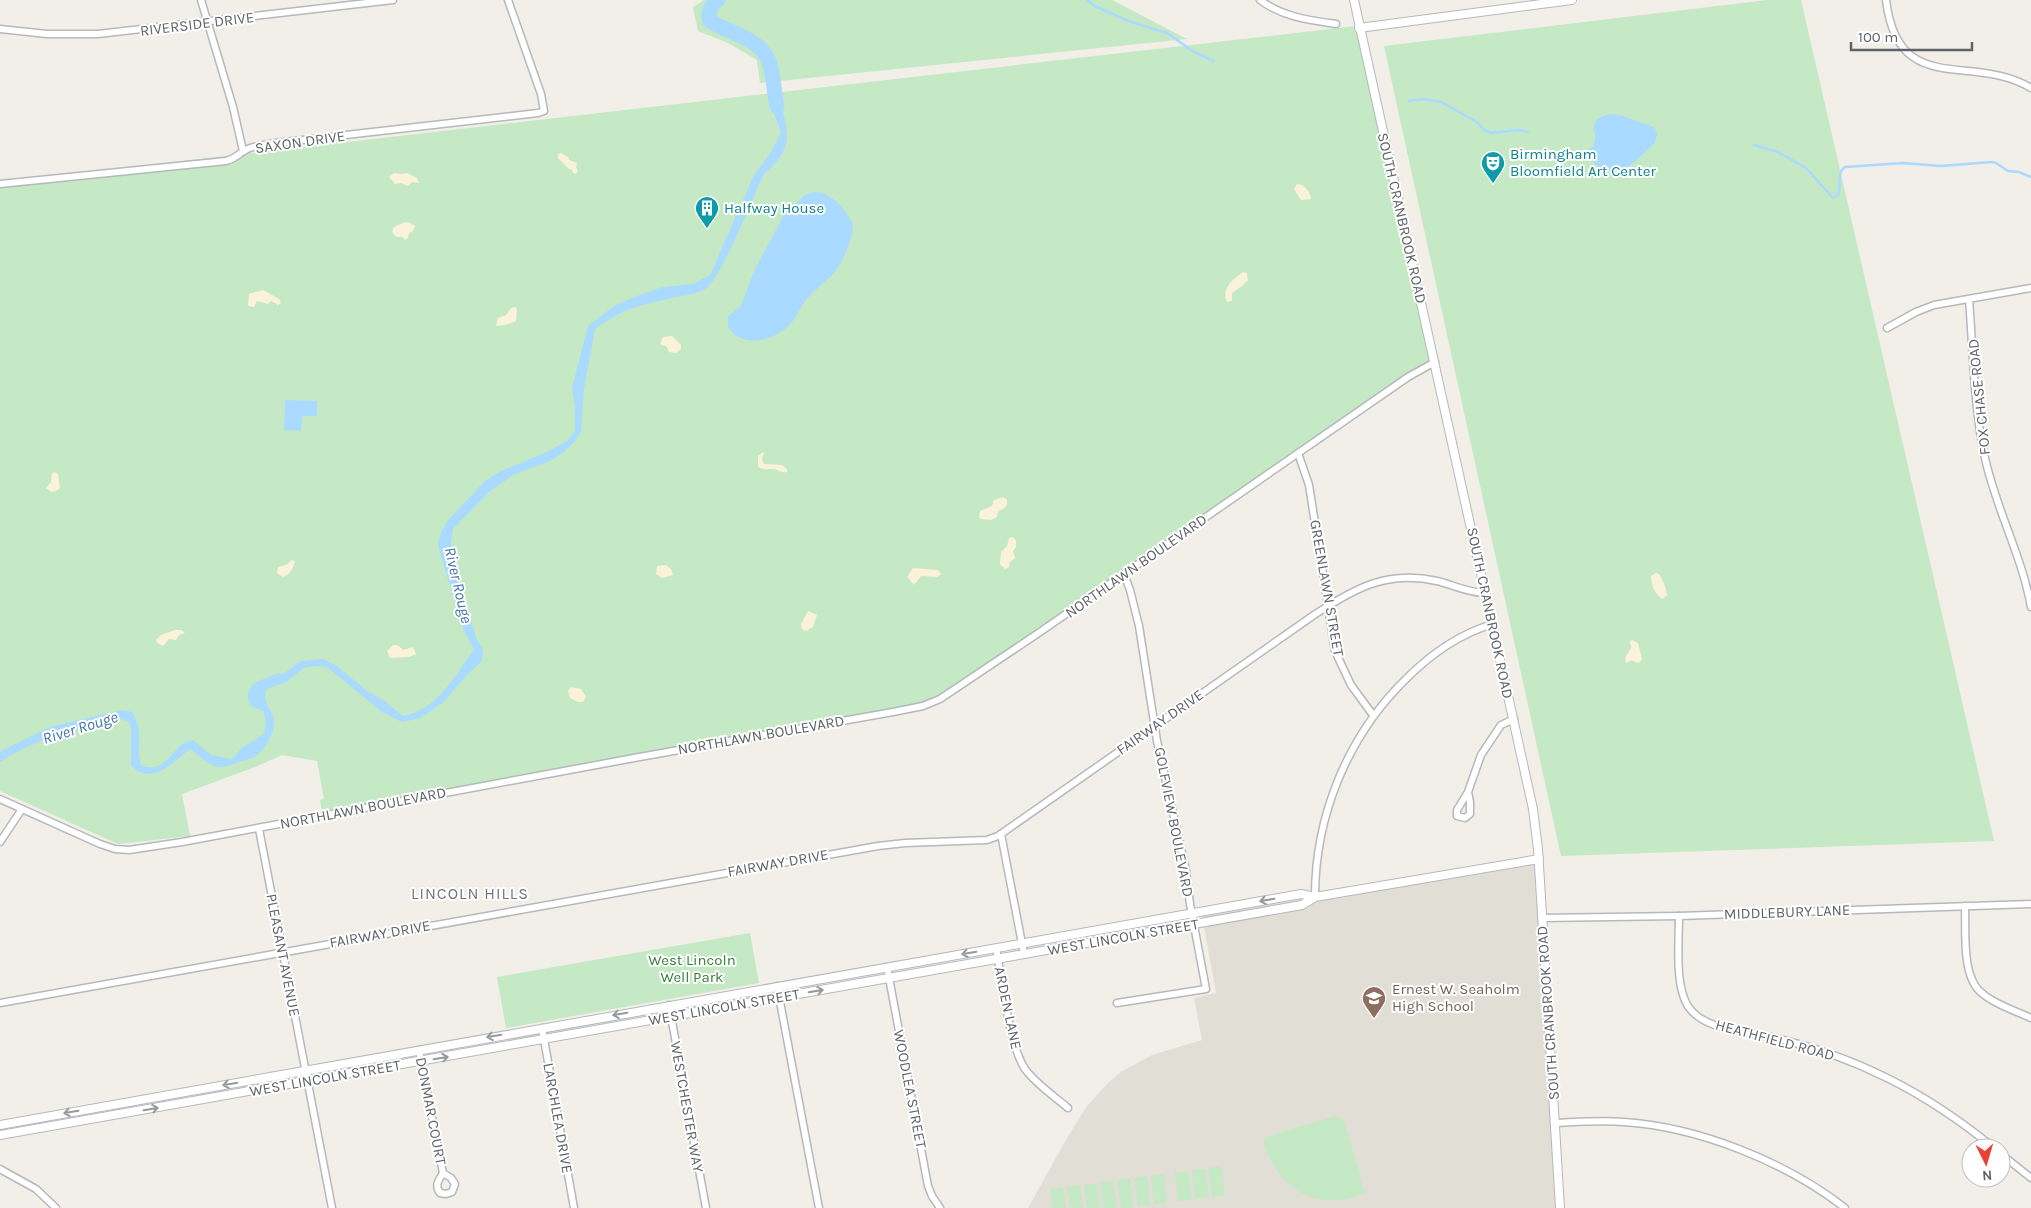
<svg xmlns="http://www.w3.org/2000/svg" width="2031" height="1208" font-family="Karla,sans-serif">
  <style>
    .education { fill: #e1ded6 }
    .green { fill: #c5e8c5 }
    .sand { fill: #fbf3d9 }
    .water { fill: #aadaff }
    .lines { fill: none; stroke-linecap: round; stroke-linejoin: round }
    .stream { stroke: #aadaff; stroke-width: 2.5 }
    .river { stroke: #aadaff; stroke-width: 15 }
    .minor-casing { stroke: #b5b8bc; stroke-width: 9 }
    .tertiary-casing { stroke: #b5b8bc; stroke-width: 10 }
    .minor { stroke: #fff; stroke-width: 6 }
    .tertiary { stroke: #fff; stroke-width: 8 }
    .oneway { stroke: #979a9d }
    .labels { text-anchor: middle; stroke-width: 4; stroke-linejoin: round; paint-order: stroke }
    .street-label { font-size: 15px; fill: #5f6368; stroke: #fff }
    .culture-label { font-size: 15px; fill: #0d838f; stroke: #fff; text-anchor: start }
    .park-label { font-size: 15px; fill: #348238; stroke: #fff }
    .education-label { font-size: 15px; fill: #785e54; stroke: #fff; text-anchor: start }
    .water-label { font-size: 16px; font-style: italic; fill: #4174aa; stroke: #fff }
    .neighbourhood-label { font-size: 16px; letter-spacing: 1px; fill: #70757a; stroke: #fff }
  </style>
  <rect width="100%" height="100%" fill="#f1efe8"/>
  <path class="education" d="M1539,859l21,349h-532l39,-70 20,-32 21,-23 13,-11 31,-17 50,-15 -8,-42 22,-5 -14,-77z"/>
  <g class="green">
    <path d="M704,0h408l75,39 -427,44 -3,-23 -29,-17 -30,-12 -5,-24z"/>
    <path d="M1767,0h34l193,841 -433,15 -177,-810z"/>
    <path d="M1356,26l74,337 -494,342 -540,99 -74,7 -2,-11 4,-1 -7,-38 -35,-6 -27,12 -73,27 8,42 -72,8 -118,-53v-609z"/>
    <path d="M750,933l9,50 -253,45 -9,-51z"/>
    <path d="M1335,1116l9,4 21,74c-7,1 -15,5 -22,6 -43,4 -71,-23 -80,-62z"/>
    <path d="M1221,1166l4,29 -13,2 -4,-29z"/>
    <path d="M1205,1169l4,28 -14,2 -3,-29z"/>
    <path d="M1188,1171l4,29 -14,1 -3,-28z"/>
    <path d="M1164,1174l3,29 -13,1 -3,-28z"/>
    <path d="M1147,1176l4,29 -13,1 -4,-28z"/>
    <path d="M1130,1178l4,29 -13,1 -4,-28z"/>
    <path d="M1113,1181l4,27h-14l-3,-26z"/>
    <path d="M1097,1183l3,25h-13l-3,-23z"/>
    <path d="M1080,1185l3,23h-13l-3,-21z"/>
    <path d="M1063,1187l3,21h-14l-2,-19z"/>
  </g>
  <g class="sand">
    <path d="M561,153l7,4 1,3 8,3 -1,4 2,4 -2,3 -3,-1 -1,-4h-3l-11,-11v-4z"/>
    <path d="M394,173l7,1 6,-1 10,5 2,5 -7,-1 -4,4 -7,-3 -6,1 -6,-7z"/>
    <path d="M1297,184c7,-1 14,9 14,15l-10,1 -7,-11z"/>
    <path d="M408,222l7,4 -2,5 -4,2 -1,5 -3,2 -3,-3h-6l-4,-5 2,-5 9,-4z"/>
    <path d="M1243,272l4,1 1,7 -7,7 -9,6v8l-5,1c-6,-14 6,-23 16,-30z"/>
    <path d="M263,290l16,9 2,4 -3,2 -7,-4 -3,3 -11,-3 -3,6 -6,-1 1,-12z"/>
    <path d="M511,308l4,-1 2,2 -1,12 -11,4 -9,1 2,-8 8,-3z"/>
    <path d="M672,336l9,9v4l-5,4 -7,-1 -2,-5 -7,-3 3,-7z"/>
    <path d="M763,452l1,2 -2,5 2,5 18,1 5,4v3c-6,1 -8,-2 -13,-3 -6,-1 -9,2 -16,-2v-11z"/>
    <path d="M55,472l3,2 2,14 -4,3 -5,1 -5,-4 5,-6 1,-9z"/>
    <path d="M1003,497l4,3c1,9 -5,8 -9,12l-1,5 -6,3 -10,-1 -2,-2 1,-6 12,-5 2,-6z"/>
    <path d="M1013,537l3,3v7l-3,4 2,7 -5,4 -1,5 -4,2 -5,-5 1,-12 6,-6 2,-8z"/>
    <path d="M292,560l3,1c-2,7 -4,13 -12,16l-6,-4 1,-6 8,-2z"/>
    <path d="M666,565l5,4 2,6 -11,3 -6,-4 1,-8z"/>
    <path d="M913,568l25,2 3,4 -4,3 -16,-1 -7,9 -7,-8z"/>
    <path d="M1656,573l3,1c4,6 7,14 8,21l-4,4c-8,-3 -12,-15 -12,-23z"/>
    <path d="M808,611l9,4 -4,12 -7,4 -4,-2 -1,-5z"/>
    <path d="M175,630h6l4,3 -6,2 -3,5 -7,-1 -6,7 -6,-3 -1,-3 5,-5z"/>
    <path d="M1632,640l6,3 4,16 -2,3 -2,1 -7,-3 -4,3 -2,-2 1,-5 5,-8 -1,-7z"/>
    <path d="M393,645h5l5,5 10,-3 3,7 -7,3 -19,1 -3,-7z"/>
    <path d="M571,687l10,2 5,8 -3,5h-5l-8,-4 -2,-7z"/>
  </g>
  <g class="water">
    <path d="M776,88c10,38 23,57 -12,86 -11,22 -43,106 -59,115 -9,6 -23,6 -33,9 -32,7 -50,11 -77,31l-11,60 -3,42 -5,9 -12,12 -14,9 -37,14 -24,17 -36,37 -2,13 6,35 20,63 5,7 1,7 -1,7 -14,13 -24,28 -24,16 -18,4 -20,-10 -55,-45 -13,-1 -10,2 -18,14 -19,7c-7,14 6,19 7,32 1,12 -9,30 -20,36 -4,2 -10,3 -15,5 -6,2 -12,6 -19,5 -11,-1 -21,-11 -30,-18 -18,14 -37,37 -59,17v-40l-3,-5 -8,-2c-41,12 -83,18 -120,43v-10l3,-2 47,-23 71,-17 11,2c14,21 2,38 10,54 28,8 30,-24 51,-26l18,15 20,4c5,-3 8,-9 12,-12 8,-4 14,-9 21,-14 3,-9 2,-14 -1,-22l-13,-5c-8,-25 11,-24 28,-33l4,2 18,-14 23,-2 14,7 30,25 18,10 18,15c34,-6 53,-41 71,-67l-10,-18 -25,-82 -1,-7 2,-7 8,-15 37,-39 14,-9 50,-21 19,-11 7,-9v-24l-3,-19 16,-62 26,-20 20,-9 29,-10 30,-3 17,-9 44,-100 17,-23 10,-19 -8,-23 -1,-21z"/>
    <path d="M1609,114l11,1 34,12 3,7 -2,9 -14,13 -12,10 -14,5h-13l-15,-16 2,-6 4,-2c3,-8 3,-12 0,-19l4,-9z"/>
    <path d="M814,192c19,1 30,16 39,32 1,14 -12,42 -22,52 -8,8 -18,15 -25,24 -5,7 -9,16 -15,23 -14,17 -49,27 -63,4v-11l13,-10 14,-37 29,-54 21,-20z"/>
    <path d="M285,400l32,1v15h-15l-1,15 -17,-1z"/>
  </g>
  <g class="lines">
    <g class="stream">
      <path d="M1087,0l8,6 33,15 39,12 27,19 20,9"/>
      <path d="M1409,101l14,-2 18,3 36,20 7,8 7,3 28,-3 9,2"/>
      <path d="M1754,145l24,7 28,16 27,30 5,-3c4,-9 -2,-22 7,-28l58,-4 38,3 51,-4 4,1 12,8 11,1 12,5"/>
    </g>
    <path class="river" d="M718,0c-7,5 -11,13 -8,21 18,12 51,17 59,41 5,14 5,31 8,45"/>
    <g class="minor-casing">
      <g id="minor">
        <path d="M201,0l32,107 10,44"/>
        <path d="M1260,0c23,17 48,20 76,24"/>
        <path d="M1886,0c12,99 85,52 145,88"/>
        <path d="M0,29l47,5h51l295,-34"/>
        <path d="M0,184l226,-23c9,-2 11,-6 18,-10 8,-6 22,-6 32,-8l262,-30 6,-2 -3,-17 -33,-94"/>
        <path d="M1969,299c4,51 5,111 16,159 11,51 37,98 46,149"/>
        <path d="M1887,328l29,-16 18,-7 97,-17"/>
        <path d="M1298,453l11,32 26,166 16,34 22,30"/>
        <path d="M1468,792l2,10v12l-5,4 -8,-2v-6l11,-18 13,-37 20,-30 13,-6"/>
        <path d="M0,799l100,45 15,5 14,1 53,-8 452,-84 259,-46 30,-6 17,-7 100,-67 368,-255 27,-15"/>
        <path d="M259,829l73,379"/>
        <path d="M1001,834l23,120"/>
        <path d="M0,842l22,-33"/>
        <path d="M1315,897c0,-82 33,-162 92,-219 25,-25 52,-44 86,-54"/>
        <path d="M1965,906c1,26 -4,72 18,88 13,11 33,17 48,24"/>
        <path d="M1679,916c0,25 -5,73 11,93 18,22 56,22 81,28 85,19 156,56 223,111"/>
        <path d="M1542,918l137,-2 352,-12"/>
        <path d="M996,948c6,31 13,97 29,121 11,15 29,27 43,39"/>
        <path d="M887,967l41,219 4,10 8,12"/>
        <path d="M777,986l42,222"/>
        <path d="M0,1003l878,-157 27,-3 82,-3 11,-4 316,-221c41,-27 73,-45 123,-34 17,4 31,12 49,12"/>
        <path d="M1117,1003l89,-14 -16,-85 -4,-33 -29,-130 -18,-115 -9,-36 -6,-16"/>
        <path d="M669,1005l37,203"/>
        <path d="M542,1028l32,180"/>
        <path d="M419,1050l24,123c-4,7 -9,12 -3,20l6,1 6,-2 3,-8 -4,-6 -8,-5"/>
        <path d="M1555,1123c23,-1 45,-3 69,-1 75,5 162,40 221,86"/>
        <path d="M2001,1154l30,24"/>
        <path d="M0,1169l36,20 20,19"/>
      </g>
    </g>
    <g class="tertiary-casing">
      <g id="tertiary">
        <path d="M1354,0l179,809 5,40 22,359"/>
        <path d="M1359,28l213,-28"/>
        <path d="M0,1125l1301,-231 14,3 224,-38"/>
        <path d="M0,1135l1302,-230 13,-8"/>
      </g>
    </g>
    <use href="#minor" class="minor"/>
    <use href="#tertiary" class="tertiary"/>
  </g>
  <defs><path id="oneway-shaft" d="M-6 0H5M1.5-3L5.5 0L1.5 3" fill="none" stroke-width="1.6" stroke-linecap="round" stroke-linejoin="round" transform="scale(1.25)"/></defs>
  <g class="oneway">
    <use href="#oneway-shaft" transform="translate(1267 900) rotate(170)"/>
    <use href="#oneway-shaft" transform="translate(969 953) rotate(170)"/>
    <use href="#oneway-shaft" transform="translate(816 991) rotate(-10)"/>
    <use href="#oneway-shaft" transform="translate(620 1014) rotate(170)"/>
    <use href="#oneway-shaft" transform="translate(494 1036) rotate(170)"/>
    <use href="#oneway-shaft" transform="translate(441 1058) rotate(-10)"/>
    <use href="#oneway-shaft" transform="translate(230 1084) rotate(170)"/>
    <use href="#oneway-shaft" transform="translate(151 1109) rotate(-10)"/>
    <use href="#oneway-shaft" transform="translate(71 1112) rotate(170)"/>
  </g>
  <defs>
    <g id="theatre-pin" transform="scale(1.25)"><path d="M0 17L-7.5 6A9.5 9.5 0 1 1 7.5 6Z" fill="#0f9aa8" stroke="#fff"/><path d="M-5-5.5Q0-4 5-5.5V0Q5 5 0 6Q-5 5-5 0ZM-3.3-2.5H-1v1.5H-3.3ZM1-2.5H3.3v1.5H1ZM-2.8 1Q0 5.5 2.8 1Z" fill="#fff"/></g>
    <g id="building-pin" transform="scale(1.25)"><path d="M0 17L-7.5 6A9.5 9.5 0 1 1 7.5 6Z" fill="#0f9aa8" stroke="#fff"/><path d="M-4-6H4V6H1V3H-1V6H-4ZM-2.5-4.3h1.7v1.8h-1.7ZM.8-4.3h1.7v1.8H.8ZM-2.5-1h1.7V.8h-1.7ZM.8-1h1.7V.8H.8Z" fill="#fff"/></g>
    <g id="school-pin" transform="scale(1.25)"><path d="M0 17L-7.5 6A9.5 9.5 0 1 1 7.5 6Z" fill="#8d6e63" stroke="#fff"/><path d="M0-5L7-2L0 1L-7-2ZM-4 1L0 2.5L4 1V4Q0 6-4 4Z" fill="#fff"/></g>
  </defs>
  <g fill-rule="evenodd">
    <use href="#theatre-pin" x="1493" y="163"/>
    <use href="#building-pin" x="707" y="208"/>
    <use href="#school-pin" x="1374" y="998"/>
  </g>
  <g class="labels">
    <g class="street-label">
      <text transform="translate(197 24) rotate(-7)" y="5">RIVERSIDE DRIVE</text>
      <text transform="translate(300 142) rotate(-8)" y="5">SAXON DRIVE</text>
      <text transform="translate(1402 218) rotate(77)" y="5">SOUTH CRANBROOK ROAD</text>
      <text transform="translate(1979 397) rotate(-96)" y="5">FOX CHASE ROAD</text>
      <text transform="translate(1136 566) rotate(-35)" y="5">NORTHLAWN BOULEVARD</text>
      <text transform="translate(1327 588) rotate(80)" y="5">GREENLAWN STREET</text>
      <text transform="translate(1490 613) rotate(78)" y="5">SOUTH CRANBROOK ROAD</text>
      <text transform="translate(1160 722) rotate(-35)" y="5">FAIRWAY DRIVE</text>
      <text transform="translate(761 735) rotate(-10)" y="5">NORTHLAWN BOULEVARD</text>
      <text transform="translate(363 808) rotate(-11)" y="5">NORTHLAWN BOULEVARD</text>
      <text transform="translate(1174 822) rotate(79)" y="5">GOLFVIEW BOULEVARD</text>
      <text transform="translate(778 863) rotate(-10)" y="5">FAIRWAY DRIVE</text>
      <text transform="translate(1787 912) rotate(-2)" y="5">MIDDLEBURY LANE</text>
      <text transform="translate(380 934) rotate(-10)" y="5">FAIRWAY DRIVE</text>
      <text transform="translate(1123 937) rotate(-10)" y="5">WEST LINCOLN STREET</text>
      <text transform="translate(283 955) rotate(79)" y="5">PLEASANT AVENUE</text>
      <text transform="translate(724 1007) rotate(-10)" y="5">WEST LINCOLN STREET</text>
      <text transform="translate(1008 1008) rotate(78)" y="5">ARDEN LANE</text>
      <text transform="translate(1548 1013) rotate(-94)" y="5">SOUTH CRANBROOK ROAD</text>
      <text transform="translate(1775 1040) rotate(15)" y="5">HEATHFIELD ROAD</text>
      <text transform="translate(325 1078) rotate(-10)" y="5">WEST LINCOLN STREET</text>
      <text transform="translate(910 1089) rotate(79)" y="5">WOODLEA STREET</text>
      <text transform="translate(687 1107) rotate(80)" y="5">WESTCHESTER WAY</text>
      <text transform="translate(431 1111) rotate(79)" y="5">DONMAR COURT</text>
      <text transform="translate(558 1118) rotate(80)" y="5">LARCHLEA DRIVE</text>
    </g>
    <g class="culture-label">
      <text x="1510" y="159">Birmingham<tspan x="1510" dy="17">Bloomfield Art Center</tspan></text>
      <text x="724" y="213">Halfway House</text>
    </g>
    <g class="park-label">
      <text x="692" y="965">West Lincoln<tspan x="692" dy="17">Well Park</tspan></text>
    </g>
    <g class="education-label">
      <text x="1392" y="994">Ernest W. Seaholm<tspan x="1392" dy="17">High School</tspan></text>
    </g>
    <g class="water-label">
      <text transform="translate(459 585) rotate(77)" y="6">River Rouge</text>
      <text transform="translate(80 727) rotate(-17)" y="6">River Rouge</text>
    </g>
    <g class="neighbourhood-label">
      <text x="470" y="899">LINCOLN HILLS</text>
    </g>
  </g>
  <g transform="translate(1986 1163) rotate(175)"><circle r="24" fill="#ffffff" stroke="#bfc1c3"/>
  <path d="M0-4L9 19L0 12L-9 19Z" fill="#ea4335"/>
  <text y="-8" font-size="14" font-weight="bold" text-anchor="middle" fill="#5f6368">N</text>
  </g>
  <path d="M1851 42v8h121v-8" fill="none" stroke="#5f6368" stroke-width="2.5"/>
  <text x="1858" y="42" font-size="15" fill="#5f6368" stroke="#ffffff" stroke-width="4" paint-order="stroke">100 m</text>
</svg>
